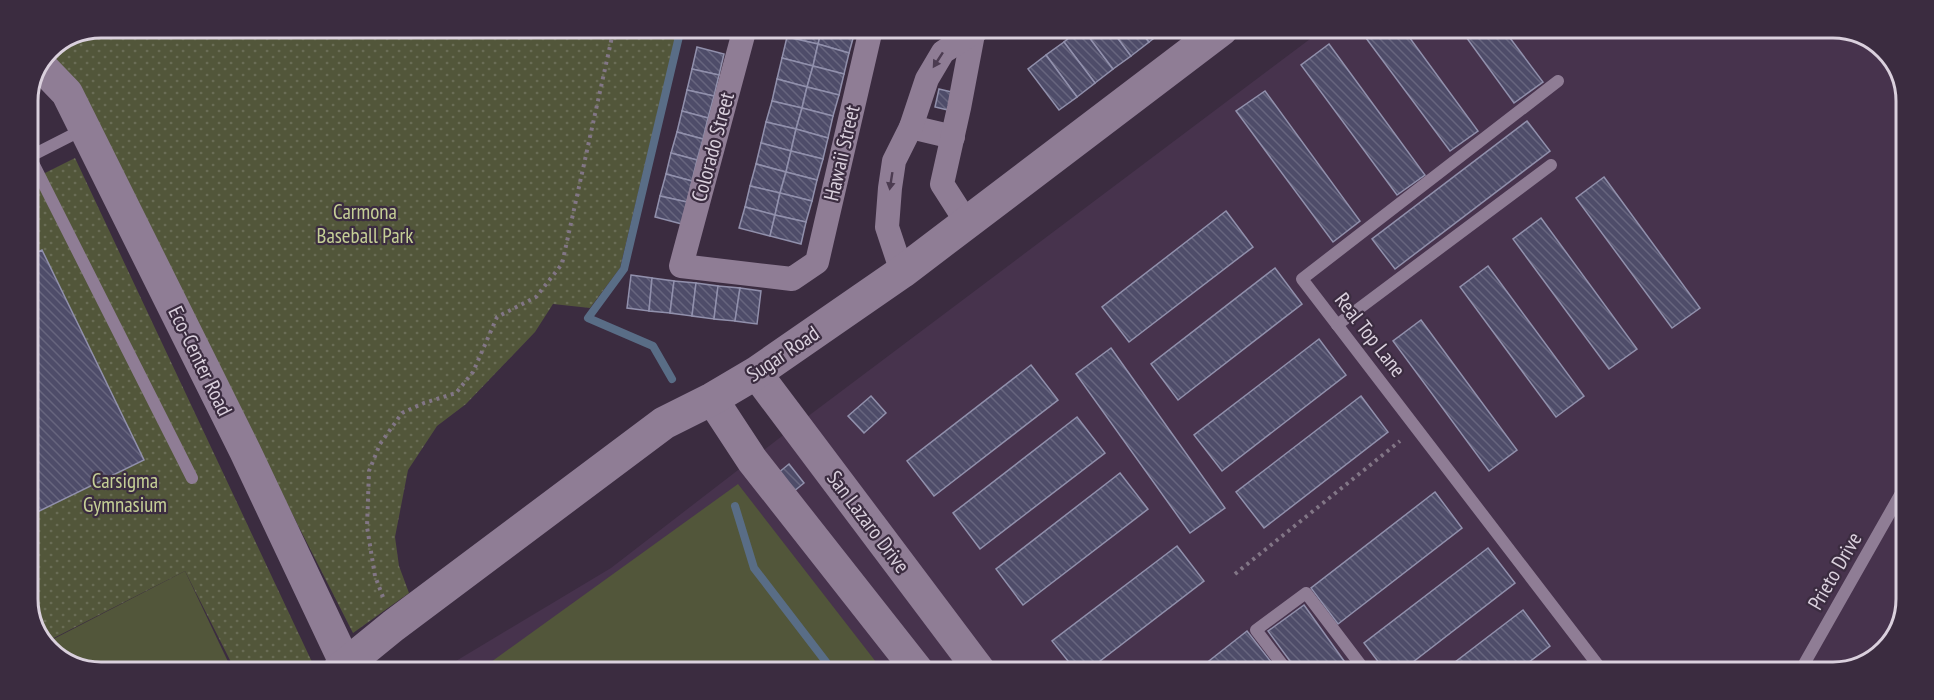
<svg xmlns="http://www.w3.org/2000/svg" width="1934" height="700" font-family="'PT Sans Narrow',sans-serif">
  <style>
    .built { fill: #47334d }
    .grass { fill: #52563a }
    .park { fill: url(#park-dots) }
    .lines { fill: none; stroke-linecap: round; stroke-linejoin: round }
    .stream { stroke: #596d86; stroke-width: 8 }
    .building { fill: url(#building-back-hatch); stroke: #9190ac; stroke-width: 1.5 }
    .path { stroke: #827686; stroke-width: 4; stroke-dasharray: 3 4.5; stroke-linecap: butt }
    .service { stroke: #8f7d95; stroke-width: 12 }
    .minor { stroke: #8f7d95; stroke-width: 24 }
    .tertiary { stroke: #8f7d95; stroke-width: 32 }
    .secondary { stroke: #8f7d95; stroke-width: 33 }
    .oneway { fill: #4c3c51 }
    .labels { text-anchor: middle; stroke-width: 4.5; stroke-linejoin: round; paint-order: stroke }
    .street-label { font-size: 21px; fill: #dad0dd; stroke: #3b2c40 }
    .park-label { font-size: 21px; fill: #c5cf96; stroke: #3b2c40 }
    .rim { fill: none; stroke: #dad0dd; stroke-width: 3 }
  </style>
  <defs>
    <pattern id="park-dots" width="8" height="8" patternUnits="userSpaceOnUse" patternTransform="scale(1.5)"><rect width="8" height="8" fill="#52563a"/><path d="M2 2h.1M6 6h.1" fill="none" stroke="#6a6d56" stroke-width="1.8" stroke-linecap="round"/></pattern>
    <pattern id="building-back-hatch" width="6" height="6" patternUnits="userSpaceOnUse" patternTransform="scale(1.5)"><rect width="6" height="6" fill="#4e4c69"/><path d="M-1 5l2 2M0 0l6 6M5-1l2 2" fill="none" stroke="#67657e"/></pattern>
  </defs>
  <rect width="100%" height="100%" fill="#3b2c40"/>
  <path class="built" d="M1322,30l535,1 35,24 15,40 -4,528 -25,35 -44,15 -1393,-3 170,-102 184,-142z"/>
  <g class="grass">
    <path d="M738,484l145,187 -403,-1z"/>
    <path d="M185,571l47,99 -155,-1 -35,-24z"/>
  </g>
  <g class="park">
    <path d="M100,27l578,1 -58,240 -30,40 -37,-4 -18,28 -69,72 -29,22 -29,44 -13,67 4,29 10,27 -56,40 -275,-539 -31,-39 2,-7z"/>
    <path d="M75,158l237,504 -11,8h-66l-50,-99 -143,73 -15,-39v-423z"/>
  </g>
  <g class="lines">
    <g class="stream">
      <path d="M672,379l-19,-33 -65,-28 36,-49 57,-241"/>
      <path d="M735,506l19,62 79,103"/>
    </g>
  </g>
  <g class="building">
    <path d="M700,28h30l-3,10 -28,-8z"/>
    <path d="M790,28l32,1 -4,15 -31,-7z"/>
    <path d="M822,29h22l11,2 -6,22 -31,-9z"/>
    <path d="M1080,29h3l30,40 -18,14 -31,-41z"/>
    <path d="M1083,29h28l20,27 -18,13z"/>
    <path d="M1111,29h28l10,13 -18,14z"/>
    <path d="M1139,29h27l-17,13z"/>
    <path d="M1360,30h44l74,101 -28,20z"/>
    <path d="M1461,30h43l39,52 -29,21z"/>
    <path d="M787,37l31,7 -5,22 -31,-8z"/>
    <path d="M1064,42l31,41 -18,14 -31,-42z"/>
    <path d="M818,44l31,9 -5,21 -31,-8z"/>
    <path d="M1329,44l96,131 -28,20 -96,-130z"/>
    <path d="M697,47l27,7 -5,21 -27,-6z"/>
    <path d="M1046,55l31,42 -18,13 -31,-41z"/>
    <path d="M782,58l31,8 -6,21 -30,-8z"/>
    <path d="M813,66l31,8 -5,21 -32,-8z"/>
    <path d="M692,69l27,6 -5,21 -27,-6z"/>
    <path d="M777,79l30,8 -5,21 -30,-7z"/>
    <path d="M807,87l32,8 -6,21 -31,-8z"/>
    <path d="M939,89l13,3 -4,18 -13,-3z"/>
    <path d="M687,90l27,6 -6,22 -26,-7z"/>
    <path d="M1265,91l95,130 -27,21 -97,-131z"/>
    <path d="M772,101l30,7 -6,21 -30,-7z"/>
    <path d="M802,108l31,8 -5,22 -32,-9z"/>
    <path d="M682,111l26,7 -5,21 -26,-7z"/>
    <path d="M1527,121l23,30 -155,118 -23,-30z"/>
    <path d="M766,122l30,7 -5,22 -30,-8z"/>
    <path d="M796,129l32,9 -5,21 -32,-8z"/>
    <path d="M677,132l26,7 -6,21 -26,-7z"/>
    <path d="M761,143l30,8 -5,21 -30,-8z"/>
    <path d="M791,151l32,8 -6,21 -31,-8z"/>
    <path d="M671,153l26,7 -5,21 -26,-7z"/>
    <path d="M756,164l30,8 -6,21 -30,-7z"/>
    <path d="M786,172l31,8 -5,21 -32,-8z"/>
    <path d="M666,174l26,7 -5,21 -27,-6z"/>
    <path d="M1604,177l96,131 -28,20 -96,-130z"/>
    <path d="M750,186l30,7 -5,22 -30,-8z"/>
    <path d="M780,193l32,8 -6,21 -31,-7z"/>
    <path d="M660,196l27,6 -5,22 -27,-7z"/>
    <path d="M745,207l30,8 -5,21 -31,-8z"/>
    <path d="M1226,211l27,36 -124,95 -27,-35z"/>
    <path d="M775,215l31,7 -5,22 -31,-8z"/>
    <path d="M1541,218l96,131 -28,20 -96,-130z"/>
    <path d="M42,250l102,210 -117,57v-260z"/>
    <path d="M1488,266l96,130 -28,21 -96,-130z"/>
    <path d="M1275,268l27,36 -124,96 -27,-36z"/>
    <path d="M631,275l21,3 -3,33 -22,-3z"/>
    <path d="M652,278l22,3 -4,32 -21,-2z"/>
    <path d="M674,281l22,2 -4,33 -22,-3z"/>
    <path d="M696,283l22,3 -4,33 -22,-3z"/>
    <path d="M718,286l22,2 -5,33 -21,-2z"/>
    <path d="M740,288l21,3 -4,33 -22,-3z"/>
    <path d="M1421,320l96,130 -28,21 -96,-130z"/>
    <path d="M1319,339l27,36 -124,96 -28,-36z"/>
    <path d="M1111,348l114,160 -35,25 -114,-159z"/>
    <path d="M1031,365l27,35 -124,96 -27,-35z"/>
    <path d="M871,396l15,17 -22,20 -16,-17z"/>
    <path d="M1361,396l27,36 -124,96 -28,-36z"/>
    <path d="M1077,417l28,36 -125,96 -27,-36z"/>
    <path d="M789,464l15,19 -11,9 -15,-19z"/>
    <path d="M1120,473l28,36 -125,96 -27,-36z"/>
    <path d="M1435,492l27,36 -124,96 -27,-36z"/>
    <path d="M1177,546l27,35 -117,90h-11l-24,-30z"/>
    <path d="M1488,548l27,35 -115,89h-14l-22,-29z"/>
    <path d="M1304,605l48,67h-54l-30,-41z"/>
    <path d="M1523,610l27,36 -34,26h-74z"/>
    <path d="M1247,631l28,36 -6,5h-74z"/>
  </g>
  <g class="lines">
    <g class="path">
      <path d="M1235,574l165,-133"/>
      <path d="M383,597l-8,-21 -8,-49 2,-56 11,-27 22,-31 22,-10 32,-10 17,-21 24,-55 39,-20 26,-33 52,-236"/>
    </g>
    <g class="service">
      <path d="M1558,81l-256,198 302,394"/>
      <path d="M30,157l162,321"/>
      <path d="M27,158l57,-29"/>
      <path d="M1337,325l214,-160"/>
      <path d="M1288,672l-32,-42 50,-37 60,79"/>
      <path d="M1799,673l105,-185"/>
    </g>
    <g class="minor">
      <path d="M745,28l-64,238 111,13 25,-17 54,-233"/>
      <path d="M911,127l42,10"/>
      <path d="M967,223l-25,-39 17,-76 14,-74"/>
      <path d="M902,272l-15,-45 3,-39 4,-27 17,-34 16,-48 16,-27 36,-23"/>
    </g>
    <g class="tertiary">
      <path d="M41,66l26,27 178,358 101,214"/>
      <path d="M756,373l224,298"/>
      <path d="M712,399l40,61 166,211"/>
    </g>
    <path class="secondary" d="M339,670l54,-44 271,-203 48,-24 44,-26 146,-101 320,-243"/>
  </g>
  <defs><path id="oneway-solid" d="M-6-.8H1V-3.2L6.5 0L1 3.2V.8H-6Z" transform="scale(1.5)"/></defs>
  <g class="oneway">
    <use href="#oneway-solid" transform="translate(938 60) rotate(123)"/>
    <use href="#oneway-solid" transform="translate(891 181) rotate(99)"/>
  </g>
  <g class="labels">
    <g class="street-label">
      <text transform="translate(713 147) rotate(-75)" y="7">Colorado Street</text>
      <text transform="translate(842 153) rotate(-77)" y="7">Hawaii Street</text>
      <text transform="translate(1370 335) rotate(52)" y="7">Real Top Lane</text>
      <text transform="translate(783 354) rotate(-34)" y="7">Sugar Road</text>
      <text transform="translate(200 361) rotate(64)" y="7">Eco-Center Road</text>
      <text transform="translate(868 522) rotate(53)" y="7">San Lazaro Drive</text>
      <text transform="translate(1835 571) rotate(-60)" y="7">Prieto Drive</text>
    </g>
    <g class="park-label">
      <text x="365" y="219">Carmona<tspan x="365" dy="24">Baseball Park</tspan></text>
      <text x="125" y="488">Carsigma<tspan x="125" dy="24">Gymnasium</tspan></text>
    </g>
  </g>
  <path d="M0 0H1934V700H0ZM101 38H1833A63 63 0 0 1 1896 101V599A63 63 0 0 1 1833 662H101A63 63 0 0 1 38 599V101A63 63 0 0 1 101 38Z" fill="#3b2c40" fill-rule="evenodd"/>
  <path class="rim" d="M101 38H1833A63 63 0 0 1 1896 101V599A63 63 0 0 1 1833 662H101A63 63 0 0 1 38 599V101A63 63 0 0 1 101 38Z"/>
</svg>
